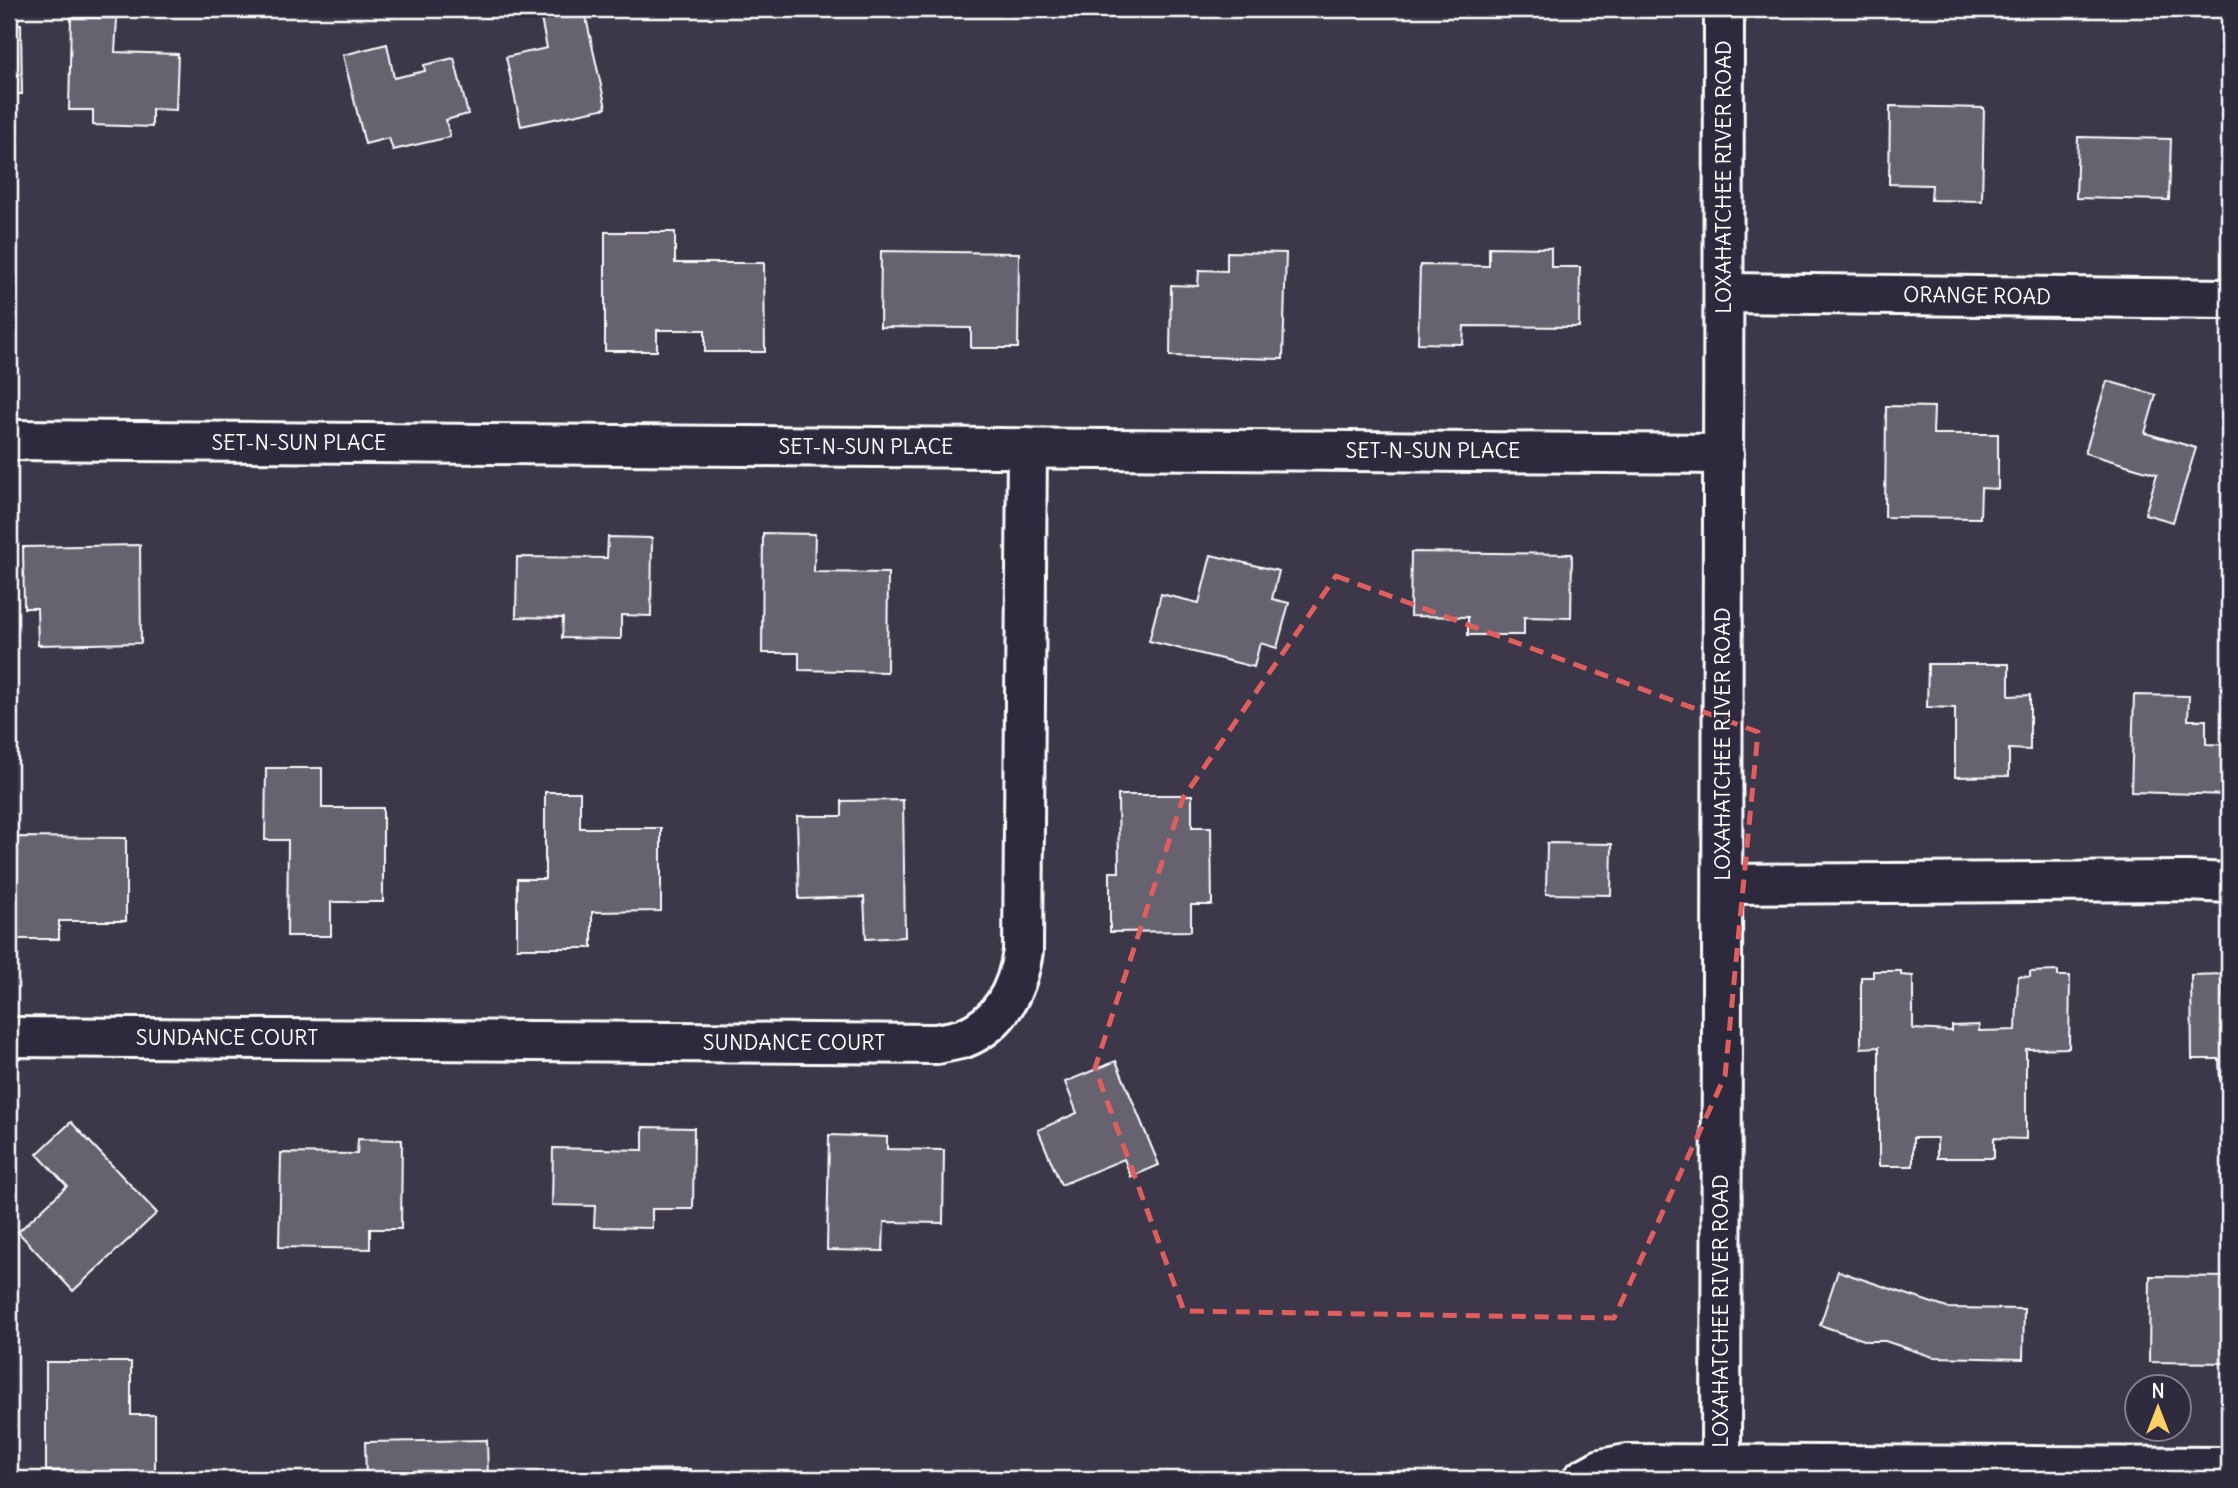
<svg xmlns="http://www.w3.org/2000/svg" width="2238" height="1488" font-family="Delius,sans-serif">
  <style>
    .building { fill: #666270; stroke: #fff; stroke-width: 2 }
    .lines { fill: none; stroke-linecap: round; stroke-linejoin: round }
    .minor-casing { stroke: #fff; stroke-width: 44 }
    .minor { stroke: #2f2a3d; stroke-width: 38 }
    .marked { fill: none; stroke: #e05e5e; stroke-width: 5; stroke-dasharray: 14 9; stroke-linejoin: round }
    .labels { text-anchor: middle; stroke-width: 5; stroke-linejoin: round; paint-order: stroke }
    .street-label { font-size: 21px; fill: #fff; stroke: #2f2a3d }
  </style>
  <rect width="100%" height="100%" fill="#3c3749"/>
  <filter id="ink" filterUnits="userSpaceOnUse"><feTurbulence type="fractalNoise" baseFrequency=".0143" numOctaves="2"/><feDisplacementMap in="SourceGraphic" scale="14" xChannelSelector="R" yChannelSelector="G"/><feConvolveMatrix kernelMatrix="1 2 1 2 8 2 1 2 1" color-interpolation-filters="sRGB"/></filter>
  <g filter="url(#ink)">
    <g class="building">
      <path d="M539,9h45l22,99 -85,18 -15,-69 41,-9z"/>
      <path d="M71,17l46,1 -2,34 63,2 -2,56 -24,-1v18l-59,-2v-15h-24z"/>
      <path d="M9,24h12l1,70h-13z"/>
      <path d="M387,44l7,34 31,-7 -1,-6 30,-7 14,56 -22,6 4,17 -57,13 -4,-12 -24,6 -22,-89z"/>
      <path d="M1890,106l94,2 -2,93 -51,-1 1,-15 -43,-1z"/>
      <path d="M2078,137l93,2 -2,61 -93,-2z"/>
      <path d="M605,232h70v31h89l1,89h-60v-22h-48v21h-52z"/>
      <path d="M1489,247l62,1v19h29l-1,60 -115,-1 -1,18 -45,-1 2,-78 69,1z"/>
      <path d="M881,251l138,2 -1,95h-47v-20l-91,-1z"/>
      <path d="M1227,252l59,1 -3,106 -113,-3 1,-71 27,1 1,-16 28,1z"/>
      <path d="M2107,381l49,14 -11,38 51,15 -23,74 -28,-8 12,-40 -72,-21z"/>
      <path d="M1886,406l48,1 -1,27h65v55l-17,-1 -1,30 -95,-1z"/>
      <path d="M763,533l52,1 -1,38 74,1 -1,99 -88,-2v-17h-37z"/>
      <path d="M608,537l44,1 -1,78 -30,-1v24l-59,-1 1,-20 -47,-1 1,-60 90,1z"/>
      <path d="M140,545l1,98 -103,2 -1,-37h-13l-1,-61z"/>
      <path d="M1411,552l161,2 -1,64 -47,-1v18h-56v-18l-58,-1z"/>
      <path d="M1211,555l68,16 -7,28 17,4 -12,45 -17,-5 -6,24 -105,-26 12,-47 38,9z"/>
      <path d="M1928,664h81v32l21,-1v55l-21,-1v27l-54,1v-69l-28,-1z"/>
      <path d="M2134,695l55,1 -1,24h18v24l23,1v50l-98,-3z"/>
      <path d="M266,768h56v40h61v94h-52v34h-44l1,-96h-23z"/>
      <path d="M545,792h35v36h81v83l-69,1v36h-75v-69h28z"/>
      <path d="M1118,795h74v32h19l1,78h-21v26l-81,1v-60h9z"/>
      <path d="M903,800l2,137 -39,2 -2,-42 -65,2 -2,-83h45v-15z"/>
      <path d="M13,837l113,1v83h-67v18h-47z"/>
      <path d="M1547,843l65,1 -1,51 -65,-1z"/>
      <path d="M1873,971h28v4l12,1v53l39,2v-5l27,-1v6l37,-1 2,-54 12,1v-5l28,-1v5h12l-1,72 -43,1v90l-32,-1v20h-57v-20h-24v28h-34v-119l-18,1v-71h12z"/>
      <path d="M2223,974v25h6v81h-9l-1,-21h-27l-1,-84z"/>
      <path d="M1116,1061l43,104 -28,12 -7,-18 -63,26 -23,-55 39,-17 -12,-31z"/>
      <path d="M71,1122l86,91 -84,78 -55,-59 49,-46 -30,-32z"/>
      <path d="M643,1127l51,1 -1,81h-41v19l-58,-1 1,-21 -43,-1 1,-57 90,2z"/>
      <path d="M829,1135l58,2v12l57,1 -1,73 -59,-1 -1,29 -56,-1z"/>
      <path d="M358,1139l44,1 -1,89h-31v20l-91,-2 2,-94 76,1z"/>
      <path d="M1838,1271l109,37 77,1 -1,50 -90,-2 -48,-16h-18l-47,-16z"/>
      <path d="M2150,1276l79,1v86l-80,-1z"/>
      <path d="M46,1362h85v53h24v62h17v2h-88v-9l-38,1z"/>
      <path d="M487,1440l1,39h-122l-1,-37z"/>
      <path d="M690,1469v10h-128v-8z"/>
    </g>
    <g class="lines">
      <g class="minor-casing">
        <g id="minor">
          <path d="M1724,293l505,6"/>
          <path d="M9,440l1715,14"/>
          <path d="M1723,884l464,-3 42,2"/>
          <path d="M9,1037l928,7c8,-2 18,-3 27,-6 37,-15 54,-50 59,-87l4,-503"/>
          <path d="M1583,1479l18,-10 26,-5 602,3"/>
          <path d="M1721,1479l3,-1470"/>
        </g>
      </g>
      <use href="#minor" class="minor"/>
    </g>
  </g>
  <path class="marked" d="M1336,576l422,156 -33,344 -111,242 -430,-7 -89,-243 88,-270z"/>
  <g class="labels">
    <g class="street-label">
      <text transform="translate(1724 177) rotate(-90)" y="7">LOXAHATCHEE RIVER ROAD</text>
      <text transform="translate(1977 296) rotate(1)" y="7">ORANGE ROAD</text>
      <text x="299" y="450">SET-N-SUN PLACE</text>
      <text x="866" y="454">SET-N-SUN PLACE</text>
      <text x="1433" y="458">SET-N-SUN PLACE</text>
      <text transform="translate(1723 744) rotate(-90)" y="7">LOXAHATCHEE RIVER ROAD</text>
      <text x="227" y="1045">SUNDANCE COURT</text>
      <text x="794" y="1050">SUNDANCE COURT</text>
      <text transform="translate(1721 1311) rotate(-90)" y="7">LOXAHATCHEE RIVER ROAD</text>
    </g>
  </g>
  <rect width="2238" height="1488" fill="none" stroke="#2f2a3d" stroke-width="35"/>
  <rect x="18" y="18" width="2203" height="1453" fill="none" stroke="#fff" stroke-width="2.5" filter="url(#ink)"/>
  <g transform="translate(2158 1408)"><circle r="33" fill="#2f2a3d" stroke="#827f8b" stroke-width="2"/>
  <path d="M0-5L12 26L0 18L-12 26Z" fill="#ffd166"/>
  <text y="-10" font-size="19" font-weight="bold" text-anchor="middle" fill="#ffffff">N</text>
  </g>
</svg>
